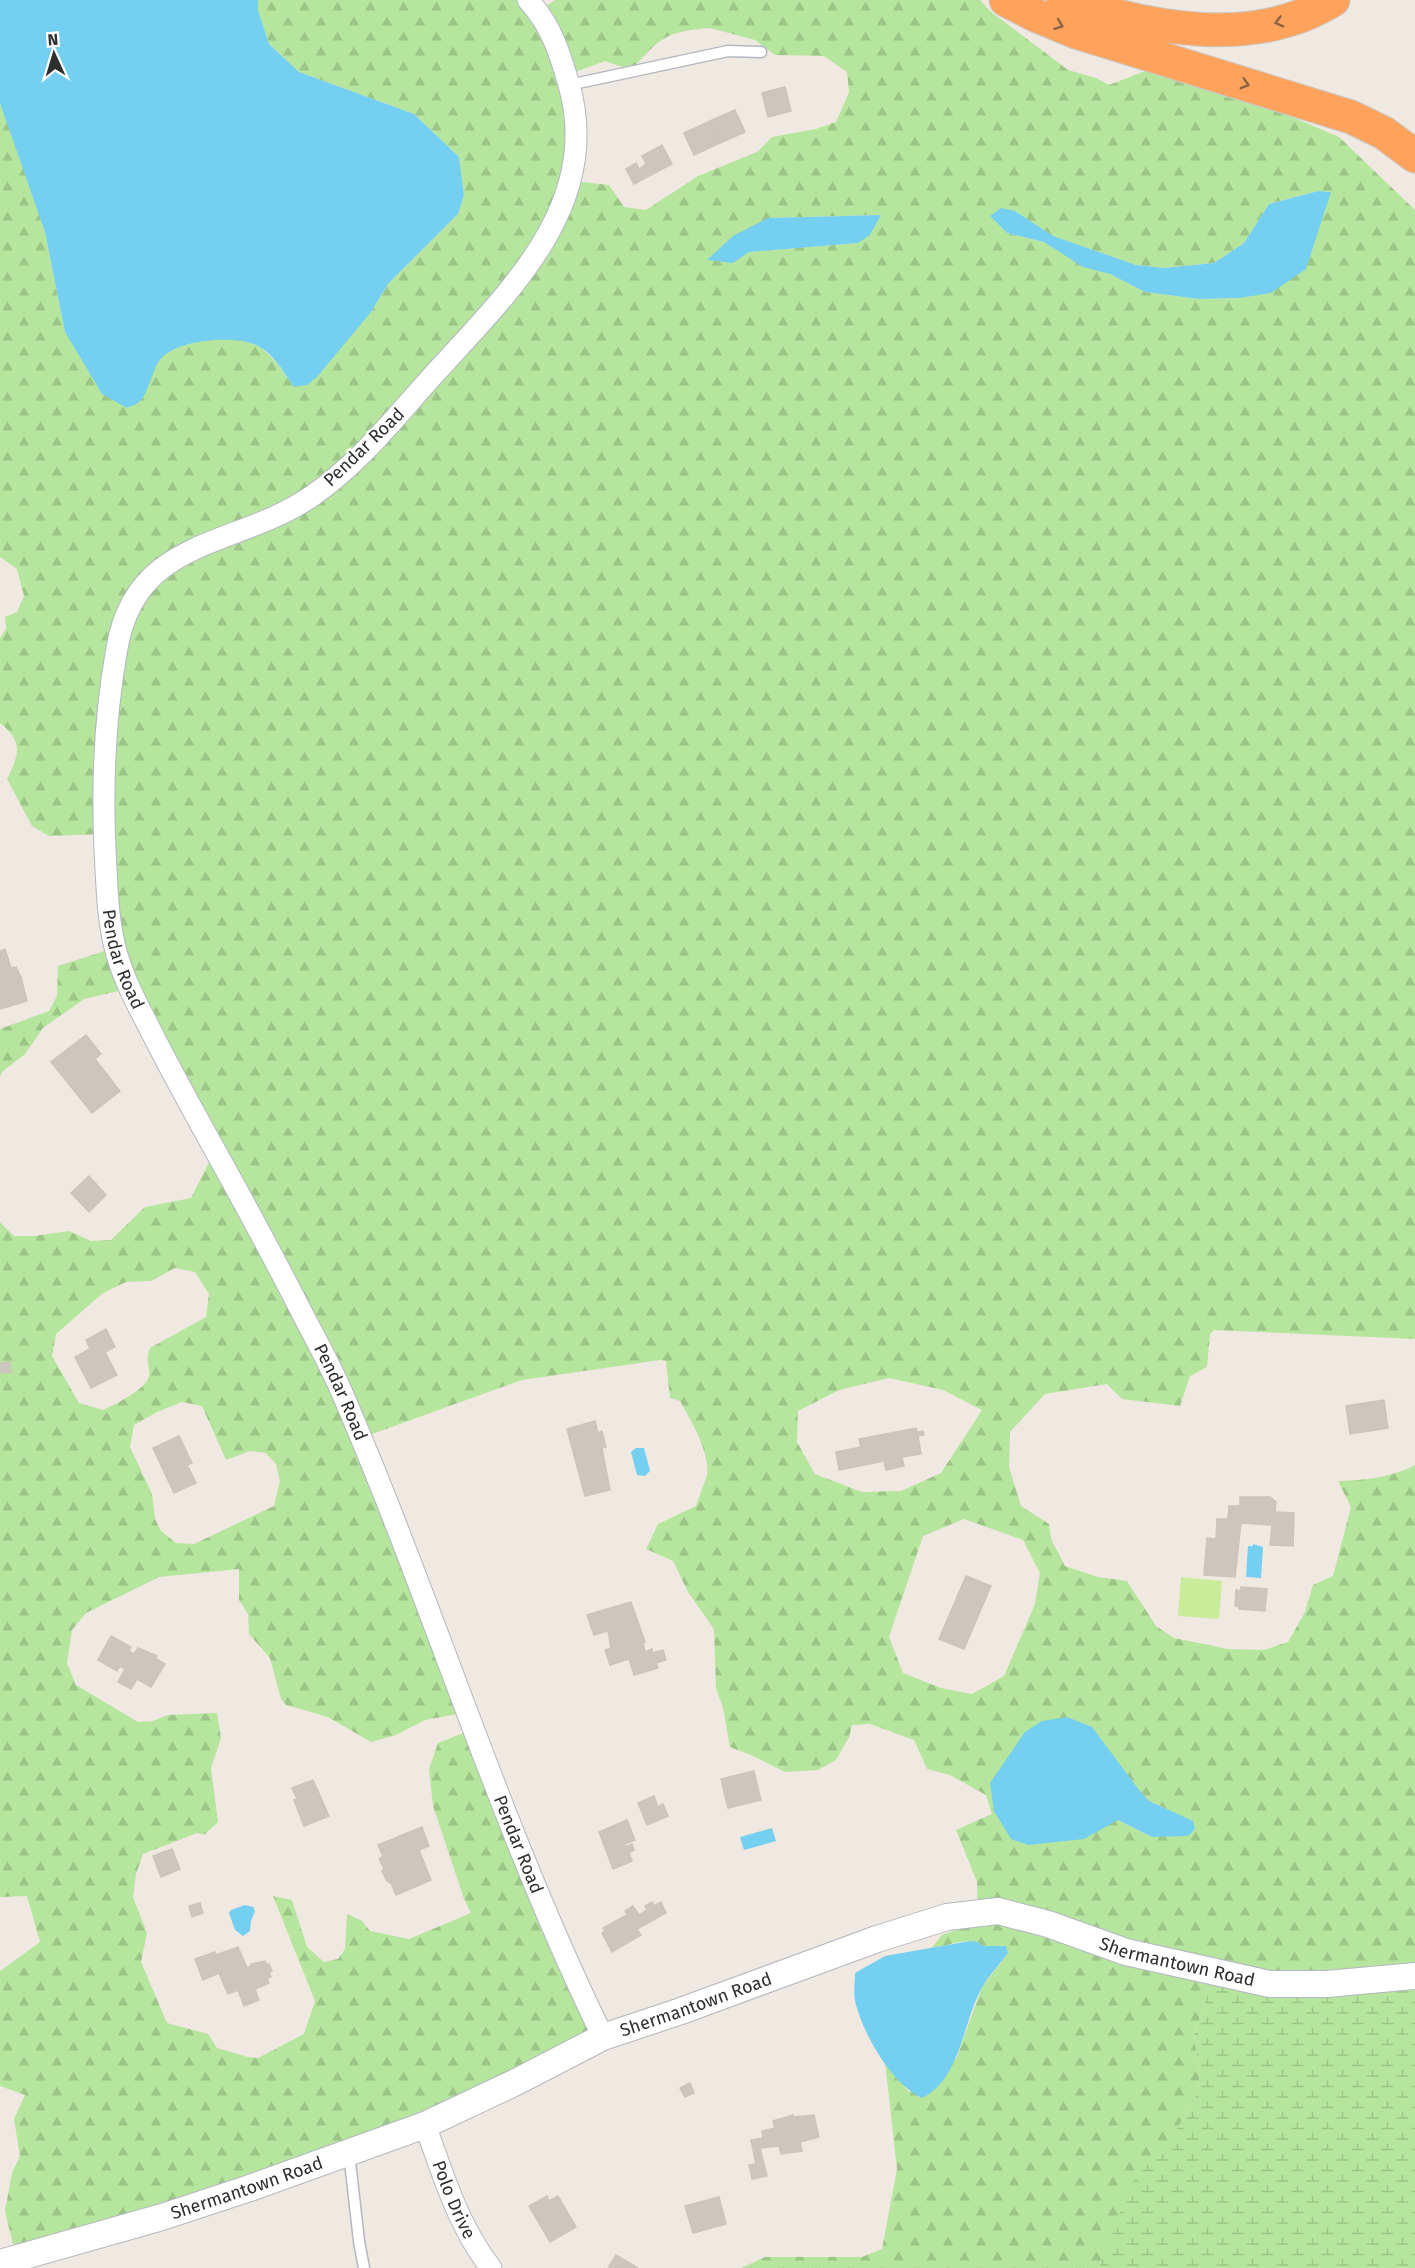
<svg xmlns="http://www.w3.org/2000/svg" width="1415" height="2268" font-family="'Fira Sans',sans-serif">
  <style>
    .forest { fill: url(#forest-firs); fill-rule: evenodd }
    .wetland { fill: url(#wetland-marsh) }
    .pitch { fill: #c9ec9a }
    .water { fill: #75cff0 }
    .building { fill: #cbc7bf; stroke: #cbc5ba; stroke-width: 1.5 }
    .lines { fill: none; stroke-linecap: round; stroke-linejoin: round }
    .service-casing { stroke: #b4b7c1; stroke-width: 13 }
    .minor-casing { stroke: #b4b7c1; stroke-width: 23 }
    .tertiary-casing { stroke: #b4b7c1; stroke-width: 28 }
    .motorway-casing { stroke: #c9c9c9; stroke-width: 35 }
    .service { stroke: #fff; stroke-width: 10 }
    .minor { stroke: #fff; stroke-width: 21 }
    .tertiary { stroke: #fff; stroke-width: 26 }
    .motorway { stroke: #ffa35c; stroke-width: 33 }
    .oneway { stroke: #8c6343 }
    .labels { text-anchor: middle; stroke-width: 5; stroke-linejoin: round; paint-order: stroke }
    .street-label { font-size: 18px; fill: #2e2e2e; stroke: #fff }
  </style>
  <defs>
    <pattern id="forest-firs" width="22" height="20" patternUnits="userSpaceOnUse" patternTransform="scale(1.5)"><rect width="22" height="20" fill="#b6e59e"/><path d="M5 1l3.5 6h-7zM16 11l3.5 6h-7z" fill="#9dc588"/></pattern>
    <pattern id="wetland-marsh" width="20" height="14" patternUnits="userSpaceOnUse" patternTransform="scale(1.5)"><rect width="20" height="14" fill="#b6e59e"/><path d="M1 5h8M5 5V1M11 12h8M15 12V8" fill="none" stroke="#9dc588"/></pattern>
  </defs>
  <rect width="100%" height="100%" fill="#efe9e1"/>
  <path class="forest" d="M258,0h271l14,8 12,-8h425l10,11 78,59 28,8 13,7 44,-17 76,22 110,47 76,73v1129l-201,-9 -4,4 -3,33 -17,9 -10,30 -58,-7 -15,-15 -62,10 -35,38 -1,35 12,39 28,18 2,15 14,27 33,11 29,4 29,45 18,12 54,11 36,1 24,-8 17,-30 8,-27 20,-9 18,-69 -13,-26c27,-1 53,-3 77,-16v507l-207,2 -4,33 -10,28 6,41 -5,24 -22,35 -74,133h-358l24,-11h97l20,-8 15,-80 -12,-107 24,30 47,-33 26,-72 26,-34 -2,-6 -23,-1c-13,-11 -37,0 -52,3l11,-14 36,-13 -1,-40 -21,-52 36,-16 -6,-19 -36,-20 -23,-6 -13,-29 -44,-16 -18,1 -3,12 -13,23 -18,10 -33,2 -34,-17 -21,-8 -7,-39 -7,-20 -2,-59 -26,-37 -15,-31 -27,-12 12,-25 38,-18c3,-10 8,-21 11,-31 4,-21 -17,-56 -27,-74l-10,-3 -4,-37 -6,-1 -138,20 -161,58 107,274 -43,8 -29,15 -25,7 -43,-25 -42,-12 -5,-6 -11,-41 -21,-24 -1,-20 -9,-14v-31l-80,8 -73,36 -14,17 -5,33 9,22 62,37 15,-1 15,-6 49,-2 4,25 -10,30 7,54 -14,13 -7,-2 -54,21 -7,20 -3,23 14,36 -6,29 26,61 41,11 9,14 31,9 10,1 46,-24 11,-33 -42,-105 19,4 15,47 17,15 14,-3 7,-10 2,-35 15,7 8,10 39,8 62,-26 -7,-14 -31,-93 -4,-37 9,-26 36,-14 129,317 -91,51 -496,160 -11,-46 7,-38 8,-17 -6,-37 11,-24 -25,-9v-115l40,-29 -13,-46 -27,1v-675l14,14h20l35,-5 22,10 20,-1 34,-33 46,-9 24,-47 -88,-162 -43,10 -41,29 -18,26 -23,18 -2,5v-48l49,-18 8,-15 1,-30 53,-17 -7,-115 -55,2 -17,-10 -25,-47c12,-25 17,-37 -7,-56v-85l6,-9 -1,-12 12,-5 7,-16 -7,-27 -17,-12v-454h2l43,129 20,100 75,69c5,-11 13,-34 20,-42 18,-20 80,-27 101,-11 14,10 23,25 33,39l77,-75 17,-28 70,-70 6,-19 -5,-38 -45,-43 -115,-42 -30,-28 -11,-34zM710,28l45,12 20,15 49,1 23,16 2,20 -13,30 -20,7 -44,8 -15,15 -59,24 -52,34 -22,-3 -15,-22 -37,-4 -2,-107 35,-13 26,9c31,-33 33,-38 79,-42zM1317,191l14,1 -92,106 -40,1 -54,-7 -35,-18 -27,-8 -39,-24 -37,-9 -17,-17 25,-5 37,25 84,29 28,3 50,-5 30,-20 25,-39zM880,215l-22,28 -110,9 20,-34zM175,1268l20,4 14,22 -3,23 -56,31c-5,13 0,16 -1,28 -2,13 -35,29 -46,34l-24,-7 -27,-47 4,-22 47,-41 23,-11 25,-1zM889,1378l54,12 39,20 -41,63 -40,18 -39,1 -47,-18 -18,-32 1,-31 41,-21zM182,1402l20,4 24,54 24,-9 16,2 10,11 4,17 -6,25 -80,38 -18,-1 -15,-12 -6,-12 -3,-25 -22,-47 4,-22 23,-13zM964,1519l59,21 17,33 -5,31 -31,72 -32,18 -31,-6 -38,-15 -14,-36 34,-101zM1139,1791l10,10 43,20 -40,16 -34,-17z"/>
  <path class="wetland" d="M1415,1972v296h-316l32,-84 42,-49 22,-35 5,-24 -6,-41 10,-28 4,-33z"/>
  <path class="pitch" d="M1181,1577l41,4 -3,38 -41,-3z"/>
  <g class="water">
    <path d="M0,0h258v10l11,34 30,28 115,42 45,43 5,38 -6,19 -70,70 -17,28 -54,65 -10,8 -13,2c-10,-14 -20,-33 -36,-41 -21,-12 -84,-7 -99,15 -7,10 -11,34 -20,41 -3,3 -9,4 -12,6l-25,-14 -37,-62 -20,-100 -45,-129z"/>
    <path d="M1318,191l13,1 -25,77 -35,24 -32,5 -40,1 -54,-7 -35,-18 -27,-7 -39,-25 -37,-9 -17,-17 11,-8 14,3 38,25 83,29 28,3 50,-5 30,-20 25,-39z"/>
    <path d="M881,215l-11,20 -12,8 -109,9 -16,11 -26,-3 26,-24 35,-18z"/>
    <path d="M636,1448h8l6,23 -5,5 -8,-1 -6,-23z"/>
    <path d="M1253,1544l10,3 -2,31 -15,-1 2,-31h5z"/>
    <path d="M1067,1717l25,10 47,63 10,11 44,20 2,8 -7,7 -36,1 -34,-17 -34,19 -56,6 -17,-6 -17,-28 -4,-28 35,-51 17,-11z"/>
    <path d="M772,1828l4,13 -32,9 -4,-13z"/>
    <path d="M245,1905l8,2 2,4 -4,10 -1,10 -7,5 -8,-6 -6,-17 2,-3z"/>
    <path d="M970,1941l8,1 5,4h23l2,7c-8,11 -18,21 -25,33 -20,33 -22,94 -61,112 -30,-14 -57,-61 -66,-93 -3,-10 -1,-22 -1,-32l30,-17z"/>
  </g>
  <g class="building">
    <path d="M785,87l6,24 -23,6 -6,-24z"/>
    <path d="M735,110l10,22 -25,11 -10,-22z"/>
    <path d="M710,121l10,22 -26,12 -10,-22z"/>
    <path d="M662,145l10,19 -38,20 -8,-15 10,-6 3,6 7,-5 -4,-8z"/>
    <path d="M5,949l6,19 5,-1 5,10 6,24 -27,8v-58z"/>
    <path d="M86,1035l15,19 -6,5 25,32 -28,22 -41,-51z"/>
    <path d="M89,1176l17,19 -17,17 -18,-19z"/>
    <path d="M106,1329l9,18 -10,5 12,23 -26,13 -16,-31 15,-8 -4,-9z"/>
    <path d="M10,1362l1,10 -11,1v-10z"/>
    <path d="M1384,1400l4,28 -38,6 -4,-28z"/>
    <path d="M595,1421l3,12 4,-2 4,16 -4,1 8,42 -25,6 -18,-67z"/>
    <path d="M916,1428l1,4 6,-1 1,4 -6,1 3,18 -19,3 2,9 -18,4 -2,-9 -45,9 -3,-18 25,-5 -2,-8z"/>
    <path d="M179,1436l13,27 -5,2 9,18 -22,10 -21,-45z"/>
    <path d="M1240,1497h30l6,5 -1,10 19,1 -1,33 -23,-1 2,-20 -31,-2 -6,54 -31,-2 3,-37 9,1 1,-20h11l1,-13h11z"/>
    <path d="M966,1576l25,10 -27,63 -25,-10z"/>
    <path d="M1241,1587l26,2 -2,22 -26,-2v-2l-4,-1 1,-16 5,1z"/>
    <path d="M631,1602l14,40 -2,1 2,9 7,-3 1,4 10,-3 3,10 -10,3 2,5 -24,7 -5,-16 -19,6 -5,-15 6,-2 -3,-17 -14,4 -7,-20z"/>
    <path d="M111,1636l20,11 -2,4 5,3 4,-6 19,8 -1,3 9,5 -14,23 -14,-8 -6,10 -13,-7 7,-13 -5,-3 -3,5 -19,-11z"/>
    <path d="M754,1771l7,29 -33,8 -7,-29z"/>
    <path d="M313,1780l16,36 -25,10 -10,-26 3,-1 -5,-11z"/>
    <path d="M654,1796l4,11 5,-3 5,12 -21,9 -9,-22z"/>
    <path d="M627,1820l8,20 -10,4 1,3 6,-3 2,6 -5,3 3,8 -19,8 -14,-37z"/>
    <path d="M422,1827l7,19 -10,4 12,30 -35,15 -5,-12 -4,-2 -5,-10 2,-3 -5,-9 4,-3 -5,-11z"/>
    <path d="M172,1849l8,20 -19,8 -8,-21z"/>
    <path d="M652,1902l2,4 7,-4 5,11 -29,16 4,6 -29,17 -10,-19 3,-2 -2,-3 24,-13 -2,-4 8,-5 6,9 8,-5 -2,-4z"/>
    <path d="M200,1903l3,10 -11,4 -3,-11z"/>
    <path d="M238,1947l9,21 4,-2v-2l14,-3 2,4 2,-1 3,7 -3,1 2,5 -4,1 2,5 -14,6 4,11 -15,6 -6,-16 -10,4 -9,-21 -16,7 -8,-21 20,-7 1,3z"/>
    <path d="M690,2083l4,10 -9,4 -5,-9z"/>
    <path d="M793,2115v2l21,-2 5,22 -19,5 2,9 -21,3 -2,-8 -19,2 7,28 -15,3 -3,-14 7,-1 -5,-24 12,-2 -1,-7 13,-3 -2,-7z"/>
    <path d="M547,2196l2,5 9,-5 18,31 -26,15 -21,-36z"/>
    <path d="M719,2197l7,27 -33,9 -8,-27z"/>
    <path d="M616,2255l22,13h-30z"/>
  </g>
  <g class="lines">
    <g class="service-casing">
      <g id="service">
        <path d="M569,85l159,-34 33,1"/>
        <path d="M349,2153l10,88 5,27"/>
      </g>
    </g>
    <g class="minor-casing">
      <g id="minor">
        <path id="s1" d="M528,0c23,25 32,53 41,85 34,118 -59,206 -132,286 -40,44 -76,91 -125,125 -75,52 -176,40 -195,152 -12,66 -15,135 -12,201 2,36 2,71 12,106 8,27 21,51 34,76 16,32 33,63 50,94 33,59 65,118 96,178 14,28 30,56 43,85 93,214 160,439 263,649"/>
        <path id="s2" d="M425,2125c18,49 33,101 66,143"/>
      </g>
    </g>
    <g class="tertiary-casing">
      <g id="tertiary">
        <path id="s3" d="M0,2263l162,-46 88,-29 175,-63 91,-43 87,-45 78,-26 196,-72 70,-22 51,-6 50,13 78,28 144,32h57l88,-8"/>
      </g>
    </g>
    <g class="motorway-casing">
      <g id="motorway">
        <path d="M1006,0l29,15 41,17 275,85 33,16 31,23"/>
        <path d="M1063,0c84,28 190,50 270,0"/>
      </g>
    </g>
    <use href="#service" class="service"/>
    <use href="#minor" class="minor"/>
    <use href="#tertiary" class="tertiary"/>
    <use href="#motorway" class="motorway"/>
  </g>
  <defs><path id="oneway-chevron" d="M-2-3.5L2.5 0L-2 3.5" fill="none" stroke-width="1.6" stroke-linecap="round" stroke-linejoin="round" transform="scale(1.5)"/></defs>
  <g class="oneway">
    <use href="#oneway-chevron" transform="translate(1279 22) rotate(166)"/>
    <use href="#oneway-chevron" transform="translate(1059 25) rotate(21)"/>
    <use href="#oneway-chevron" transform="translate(1245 84) rotate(16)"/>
  </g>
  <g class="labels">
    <g class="street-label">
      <text transform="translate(364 447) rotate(-44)" y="6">Pendar Road</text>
      <text dy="6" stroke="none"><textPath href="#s1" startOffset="1179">Pendar Road</textPath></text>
      <text dy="6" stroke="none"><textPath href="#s1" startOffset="1665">Pendar Road</textPath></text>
      <text dy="6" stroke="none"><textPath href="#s1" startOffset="2151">Pendar Road</textPath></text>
      <text dy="6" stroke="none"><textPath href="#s3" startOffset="1248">Shermantown Road</textPath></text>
      <text dy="6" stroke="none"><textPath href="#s3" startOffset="744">Shermantown Road</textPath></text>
      <text dy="6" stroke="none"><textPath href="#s3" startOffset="258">Shermantown Road</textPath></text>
      <text dy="6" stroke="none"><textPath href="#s2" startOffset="80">Polo Drive</textPath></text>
    </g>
  </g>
  <g transform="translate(54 54) rotate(356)" stroke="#ffffff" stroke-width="4.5" paint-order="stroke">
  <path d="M0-4.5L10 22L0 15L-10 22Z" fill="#2e2e2e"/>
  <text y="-9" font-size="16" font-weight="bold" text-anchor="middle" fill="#2e2e2e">N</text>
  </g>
</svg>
